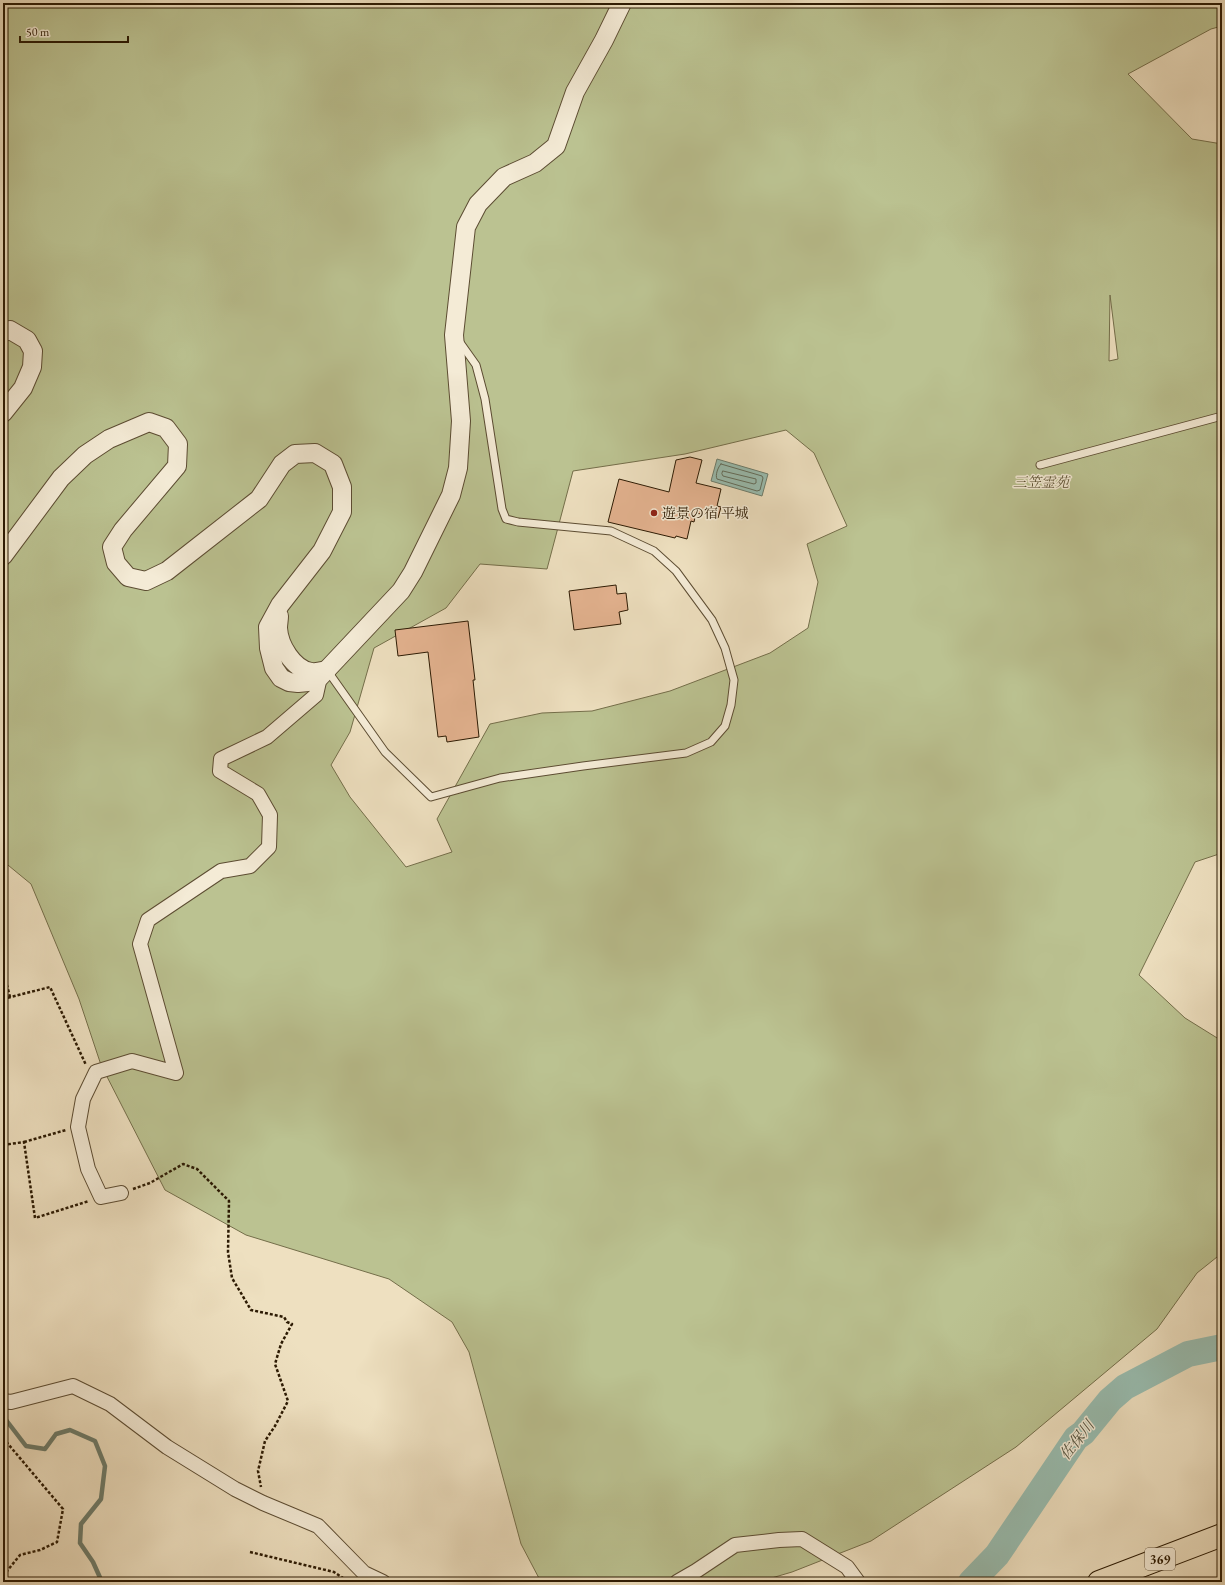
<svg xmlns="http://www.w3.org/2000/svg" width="1225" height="1585" font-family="'EB Garamond','Noto Serif JP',serif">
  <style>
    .green { fill: #bbc291; stroke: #746e4a; fill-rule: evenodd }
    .water { fill: #99bdb0; stroke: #6d7c6b }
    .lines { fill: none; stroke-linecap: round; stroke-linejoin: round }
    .shore { stroke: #626c5a; stroke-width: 1 }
    .stream { stroke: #6d7c6b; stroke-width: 4.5 }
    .river { stroke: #99bdb0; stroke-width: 26 }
    .building { fill: #e4b390; stroke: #2c1a03 }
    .service-casing { stroke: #5c4c32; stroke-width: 9 }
    .minor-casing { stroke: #5c4c32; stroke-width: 16 }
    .tertiary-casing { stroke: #5c4c32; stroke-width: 20 }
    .trunk-casing { stroke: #2c1a03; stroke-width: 24 }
    .path { stroke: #2c1a03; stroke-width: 2.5; stroke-dasharray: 3 2; stroke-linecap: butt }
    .service { stroke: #f4ebd6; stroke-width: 7 }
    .minor { stroke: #f4ebd6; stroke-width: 14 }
    .tertiary { stroke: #f4ebd6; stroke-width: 18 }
    .trunk { stroke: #eee0c0; stroke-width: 22 }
    .poi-dot { fill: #8f2418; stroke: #f4ebd6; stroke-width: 1.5 }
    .labels { text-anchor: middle; stroke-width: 3; stroke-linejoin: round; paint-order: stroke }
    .shield { fill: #f4ebd6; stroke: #685942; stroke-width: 1 }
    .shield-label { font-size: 13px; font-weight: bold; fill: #2c1a03 }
    .park-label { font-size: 14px; font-style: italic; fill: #574c2e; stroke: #f4ebd6 }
    .poi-label { font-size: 14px; fill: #2c1a03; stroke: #f4ebd6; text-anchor: start }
    .water-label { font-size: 15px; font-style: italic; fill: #525340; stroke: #f4ebd6 }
  </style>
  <rect width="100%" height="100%" fill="#eee0c0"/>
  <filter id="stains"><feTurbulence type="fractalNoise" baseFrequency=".005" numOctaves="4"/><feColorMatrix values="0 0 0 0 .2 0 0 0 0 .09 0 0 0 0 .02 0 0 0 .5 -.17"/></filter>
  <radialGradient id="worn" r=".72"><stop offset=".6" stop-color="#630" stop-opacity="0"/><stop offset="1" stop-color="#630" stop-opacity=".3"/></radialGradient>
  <path class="green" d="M3,3h1219v23l-11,3 -83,45 64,65 30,5v709l-27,9 -56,113 46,43 37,23v212l-25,20 -40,56 -141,118 -145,94 -79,31 -34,10h-217l-20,-38 -52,-192 -17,-30 -63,-43 -143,-44 -81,-45 -64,-125 -22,-66 -48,-115 -28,-23zM1110,295l8,64 -9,2zM786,430l28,23 33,73 -40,18 11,38 -10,46 -38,25 -100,38 -78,20 -50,2 -52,11 -53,95 15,33 -46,15 -56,-70 -19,-32 19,-33 24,-84 72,-40 34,-44 67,5 26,-98 112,-17z"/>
  <path class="water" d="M717,459l51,15 -6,22 -51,-15z"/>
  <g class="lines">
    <g class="shore">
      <path d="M721,464l41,12 1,2 -3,12 -3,1 -40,-12c-2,-4 1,-12 4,-15z"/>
      <path d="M723,471l33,8v4l-2,1 -31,-8 -1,-2z"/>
    </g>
    <path class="stream" d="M3,1416l23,30 19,3 11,-15 14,-4 25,11 10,25 -4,33 -20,25 -1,19 13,19 9,20"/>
    <path class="river" d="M971,1582l26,-27 79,-117 7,-5 27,-33 15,-13 63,-33 34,-7"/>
  </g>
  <g class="building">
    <path d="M690,457l12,3 -6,23 25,6 -4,17 4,1 -3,11 -22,-5 -2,9 -3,-1 -4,18 -11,-3 -1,2 -67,-16 11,-43 50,13 7,-32z"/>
    <path d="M616,585l1,9 9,-1 2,17 -9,2 2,12 -47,6 -5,-39z"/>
    <path d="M468,621l7,59h-2l6,57 -32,5 -1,-6 -8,1 -10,-85 -30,4 -3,-26z"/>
  </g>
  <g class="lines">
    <g class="service-casing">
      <g id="service">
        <path d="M1040,465l182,-49"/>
        <path d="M327,670l58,82 46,45 69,-19 83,-12 103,-13 25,-11 14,-16 6,-21 3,-25 -9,-32 -13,-28 -36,-49 -22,-20 -43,-20 -93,-9 -12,-3 -4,-10 -17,-110 -9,-34 -17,-24"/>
      </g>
    </g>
    <g class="minor-casing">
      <g id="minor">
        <path d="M121,1193l-20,4 -13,-28 -10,-42 5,-28 13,-27 36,-11 44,12 -36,-129 8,-24 73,-49 29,-5 19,-19 1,-32 -12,-21 -38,-23 1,-12 46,-22 49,-42 4,-18"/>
        <path d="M3,1401l8,1 62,-16 37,18 57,43 68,42 28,14 55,23 46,47 19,9"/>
        <path d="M677,1582l19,-11 39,-26 44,-5 23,-1 45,28 11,15"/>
      </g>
    </g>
    <g class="tertiary-casing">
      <g id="tertiary">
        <path d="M3,332l7,-2 17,10 6,11 -1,16 -9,21 -20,25"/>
        <path d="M3,556l58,-78 24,-23 24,-16 40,-17 17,6 12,16 -1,22 -54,64 -11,17 4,16 12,14 18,4 21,-10 92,-72 23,-35 13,-10 20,-1 18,11 9,23v25l-20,39 -42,54 -12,22 1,21 5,20 7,10 8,4 9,1 10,-1 12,-5 81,-86 12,-19 38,-77 7,-27 3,-47 -7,-86 12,-108 12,-23 26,-27 31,-14 21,-17 19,-54 29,-52 18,-37"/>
        <path d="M279,616c0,4 -1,8 -1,12 1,17 15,41 33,44 6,1 11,-1 16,-2"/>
      </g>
    </g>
    <g class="trunk-casing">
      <path id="trunk" d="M1099,1582l123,-47"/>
    </g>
    <g class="path">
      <path d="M3,970l7,27"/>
      <path d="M3,999l47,-12 36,78"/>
      <path d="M24,1142l42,-12"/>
      <path d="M3,1145l21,-3 11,76 54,-17"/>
      <path d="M133,1189l17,-6 33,-19 14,5 32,32 -1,51 4,26 19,32 33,7 3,5 5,2 -11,20 -6,20 13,37 -13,25 -10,15 -7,30 3,16"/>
      <path d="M3,1438l60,71 -6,33 -17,8 -20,5 -17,21"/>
      <path d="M250,1552l84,20 15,10"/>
    </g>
    <use href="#service" class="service"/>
    <use href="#minor" class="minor"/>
    <use href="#tertiary" class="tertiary"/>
    <use href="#trunk" class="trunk"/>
  </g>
  <circle class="poi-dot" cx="654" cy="513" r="4"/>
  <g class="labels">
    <rect class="shield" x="1145" y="1548" width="30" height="22" rx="3"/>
    <g class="shield-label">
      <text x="1160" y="1564">369</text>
    </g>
    <g class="park-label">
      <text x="1041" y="487">三笠霊苑</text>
    </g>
    <g class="poi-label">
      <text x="662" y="518">遊景の宿 平城</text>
    </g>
    <g class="water-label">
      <text transform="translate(1077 1440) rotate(-52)" y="5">佐保川</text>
    </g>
  </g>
  <rect width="1225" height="1585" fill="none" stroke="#eee0c0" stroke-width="16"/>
  <rect x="4" y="4" width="1217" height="1577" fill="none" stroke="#2c1a03" stroke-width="2"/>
  <rect x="8" y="8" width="1209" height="1569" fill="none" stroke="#2c1a03"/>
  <path d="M20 36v6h108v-6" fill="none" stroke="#2c1a03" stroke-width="2"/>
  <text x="26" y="36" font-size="12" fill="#2c1a03" stroke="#f4ebd6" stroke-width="3" paint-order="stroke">50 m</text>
  <rect width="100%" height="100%" filter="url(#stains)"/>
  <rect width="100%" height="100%" fill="url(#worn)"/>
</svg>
